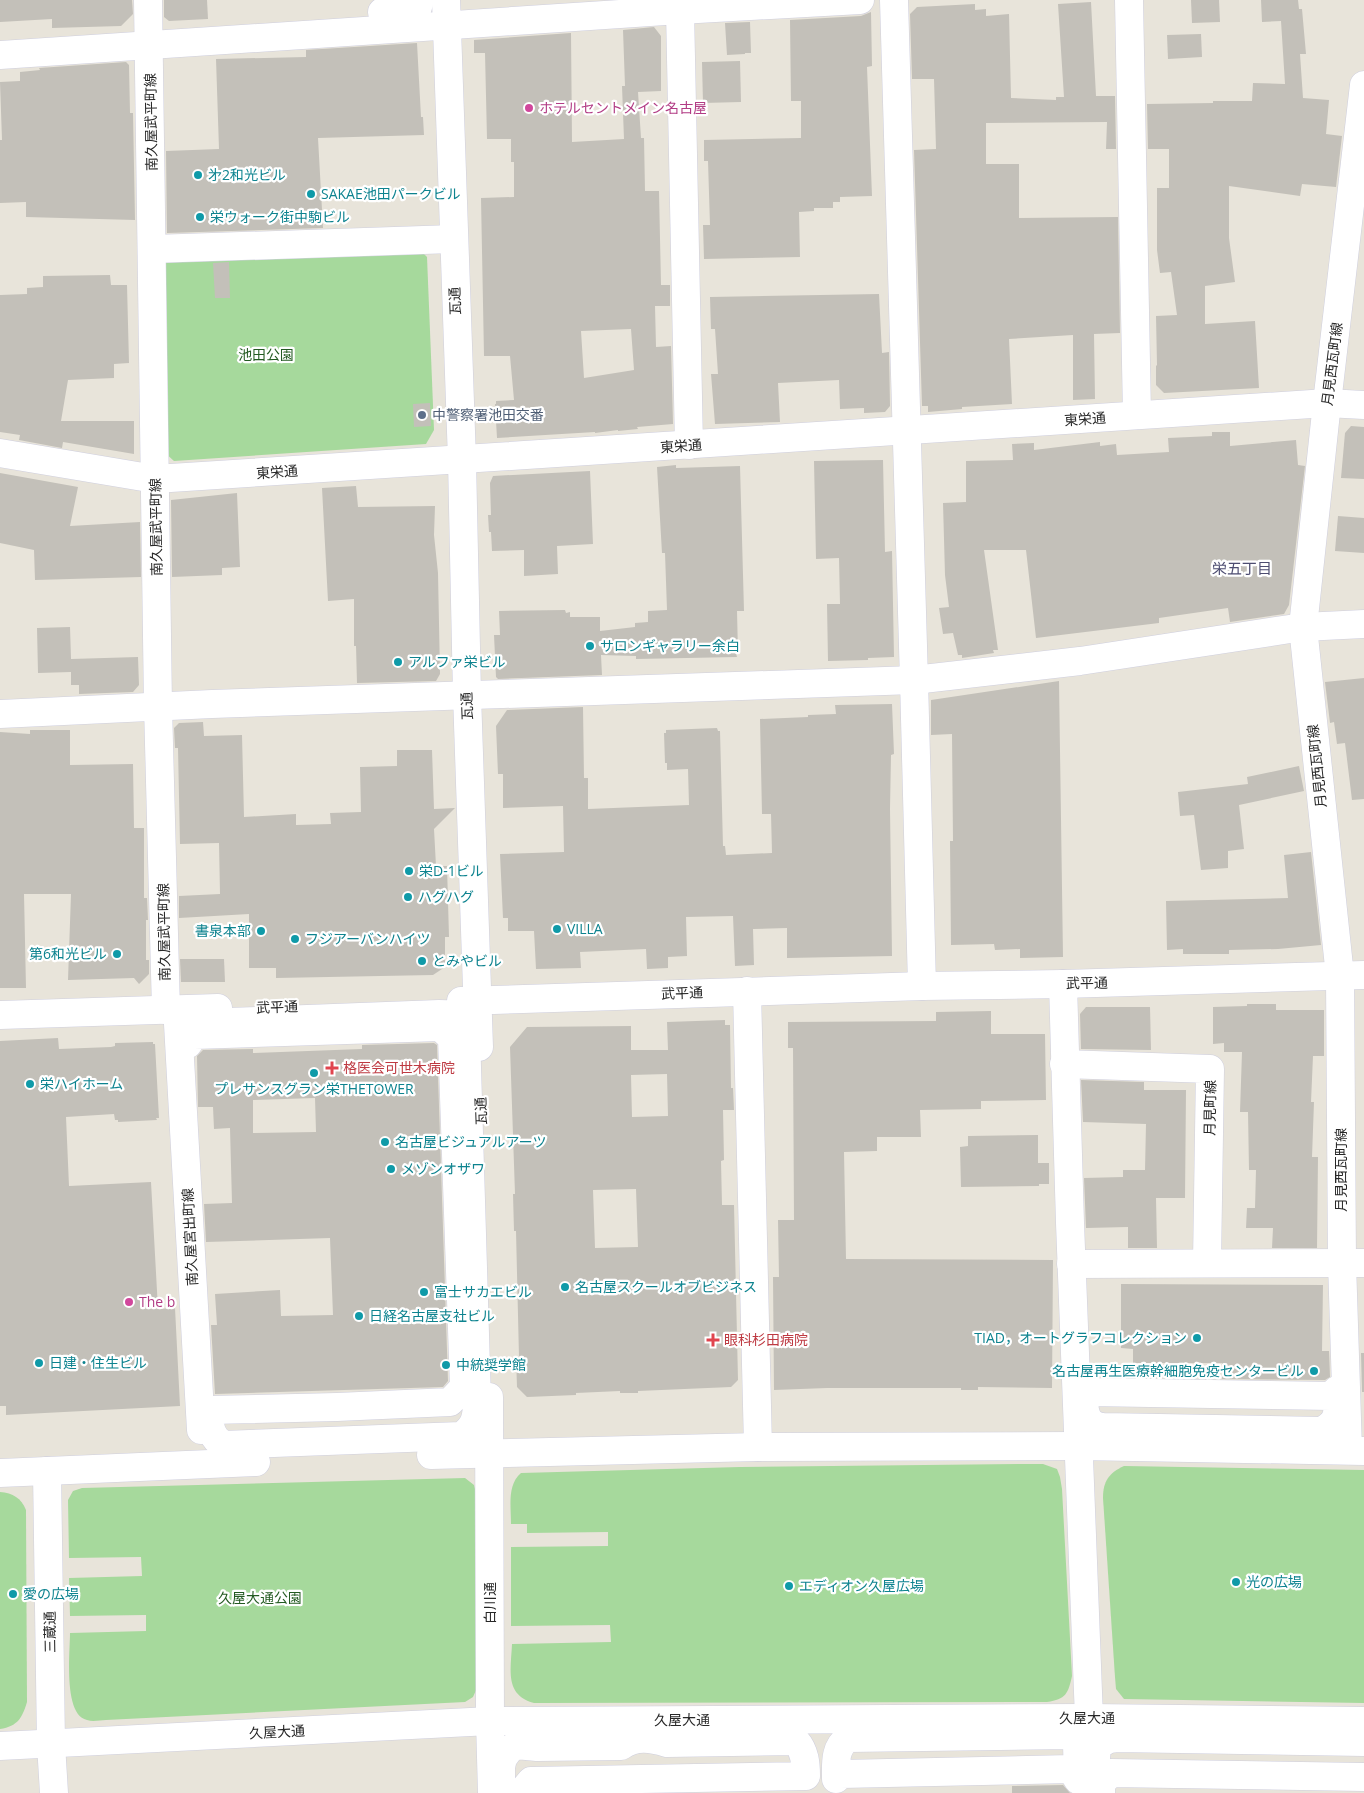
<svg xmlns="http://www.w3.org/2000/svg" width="1364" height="1793" font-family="'Open Sans','Noto Sans JP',sans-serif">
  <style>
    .green { fill: #a6d99c }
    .building { fill: #c3c0b9; fill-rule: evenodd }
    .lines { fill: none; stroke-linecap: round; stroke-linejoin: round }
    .minor-casing { stroke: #cfcfde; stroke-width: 29 }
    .minor { stroke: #fff; stroke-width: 28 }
    .hotel-dot { fill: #d1479c; stroke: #fff; stroke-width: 2 }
    .culture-dot { fill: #0f9aa8; stroke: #fff; stroke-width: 2 }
    .service-dot { fill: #5c6f8a; stroke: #fff; stroke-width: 2 }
    .health-dot { fill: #e0444e; stroke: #fff; stroke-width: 2 }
    .labels { text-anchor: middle; stroke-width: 4.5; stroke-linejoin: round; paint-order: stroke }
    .hotel-label { font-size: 14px; fill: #b23c85; stroke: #fff; text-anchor: start }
    .street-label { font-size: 14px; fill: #272727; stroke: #fff }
    .culture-label { font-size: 14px; fill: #0d838f; stroke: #fff; text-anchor: start }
    .park-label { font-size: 14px; fill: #235a21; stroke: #fff }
    .service-label { font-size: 14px; fill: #4e5e75; stroke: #fff; text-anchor: start }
    .health-label { font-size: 14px; fill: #be3a42; stroke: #fff; text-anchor: start }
    .neighbourhood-label { font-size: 15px; fill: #4d4d71; stroke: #fff }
  </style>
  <rect width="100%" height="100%" fill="#e8e4da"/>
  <g class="green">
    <path d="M420,250l7,7 7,173 -8,14 -252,17 -10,-9 -2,-187 7,-6z"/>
    <path d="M1022,1464h21l14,5 3,8 2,12 10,187c-4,18 -6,23 -25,26l-513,1c-30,-8 -23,-34 -22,-59l99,-2 -1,-17 -99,1v-79l97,-1v-14l-81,1v-9h-16c0,-18 -4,-39 10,-51l219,-6z"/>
    <path d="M1124,1466l240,4v233l-240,-4 -8,-10 -1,-12 -12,-179c0,-17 6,-25 21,-32z"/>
    <path d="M465,1478l9,7 2,8 1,195 -4,9 -8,5 -359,18c-6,0 -13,2 -19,0 -24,-5 -17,-68 -17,-87l76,-2v-16l-76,1 -1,-38 73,-2 -1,-19 -72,1 -1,-58 5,-9 9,-3z"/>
    <path d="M0,1492c13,1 21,6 26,18l1,192c-5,16 -9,24 -27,27z"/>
  </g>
  <g class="building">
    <path d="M0,0h132l1,14 -12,12 -69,2v-9l-52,3z"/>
    <path d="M164,0h43l1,19 -39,2 -5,-4z"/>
    <path d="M1191,0h28l1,22 -28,1z"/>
    <path d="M1261,0h37l1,9h3l4,45h-6l3,44 26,2 -3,34 16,2 -6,51 -34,-3 -2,12 -71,-10v52l6,44 -30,4v38l50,-3 4,67 -95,5 -8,-8v-19l1,-1 -1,-49 21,-1 -6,-43 -11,1 -3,-23v-62h12v-39h-21l-1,-45 66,-1v-2h39l1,-18 32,1 -4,-63 -19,1z"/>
    <path d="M1091,2l5,94h19l1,53h-10l1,-27 -121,1v41h33v54l99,-1 2,116 -26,1 1,65 -22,1v-65l-64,4 3,65 -50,3v2l-34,3v-6h-6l-8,-256 22,-1 -2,-70h-22l-2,-65 7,-7 58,-3v6l11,-1v7l23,-2 2,84 45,2v-3h8l-6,-93z"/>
    <path d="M871,12l1,54 -5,1 5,129 -32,1v5h-7v6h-19v3l-15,1 1,45 -96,2 -1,-34h7l-2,-64h-4v-21l97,-2v-37h-10l-1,-81 71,-4z"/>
    <path d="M750,22l1,31h-6v1l-18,1 -2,-32z"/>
    <path d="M654,27l7,9v55l-23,1 3,46h3l1,53h14l2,94h9v21h-15l1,41 15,-1 2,78 -36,3 1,2 -20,2v-1l-23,3v-1l-98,6 -2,-34h1v-3l18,-1 -4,-44h-26l-3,-158 33,-1v-35h-3v-23h-24l-2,-86h-11v-13l97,-7 1,109 52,-3 -2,-53h3l-2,-56zM631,329l3,41 -50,8 -3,-47z"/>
    <path d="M1201,34l1,23 -34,2 -1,-24z"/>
    <path d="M417,43l4,74h2l1,18 -106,3 5,90 -156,5 -1,-82 53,-2 -3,-90 90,-2v-7z"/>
    <path d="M740,61l1,41 -38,1 -1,-41z"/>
    <path d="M126,62l3,3 1,48h3l2,107 -109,-3v-15l-26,1v-63h2l-2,-58 20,-1v-9l20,-2 -1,-2z"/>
    <path d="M229,262l1,36h-15l-2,-35z"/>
    <path d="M110,275l1,10h16l2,78 -15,1v14l-46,2 -7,41h73v33l-71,-12 -1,6 -43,-8 1,-5 -20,-3v-137l27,-1v-6l16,-1v-11z"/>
    <path d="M879,294l3,59 7,-1 1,54 -5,6 -21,1v-5l-24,1 -1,-29 -61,3 2,39 -65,2 -4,-50h7l-3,-45h-4l-1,-32z"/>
    <path d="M430,403l1,23 -17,1 -1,-23z"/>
    <path d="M1351,426l13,1v52l-23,-1 4,-45z"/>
    <path d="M1212,432h18v14l66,-6 2,25 7,1 -16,139 -5,9 -54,8 -2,-14 -69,10v5l-123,15 -10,-88h-42l14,100h-5l1,3 -32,5v-3h-4l-5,-22 -10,1 -4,-26 10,-1 -4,-32 -2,-72 23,-1v-41l47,-1 -1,-16 22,-1v7l66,-8v4l16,-2 1,11 52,-3 -1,-14 44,-2z"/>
    <path d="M883,460l2,92 7,-1 2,106 -26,1v2l-40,1 -1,-57h13l-1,-46 -23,1 -2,-98z"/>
    <path d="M676,465v3l64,-2 4,145h-7l1,42h-2l1,4 -101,2v-3l-35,-1 1,20 -104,4 -2,-2 -2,-42h6l-1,-24 66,-1 1,3 4,-1v5h30v14l35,-4v-4l13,-1v-11l19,-1 -2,-57h-3l-5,-86z"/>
    <path d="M590,471l3,73 -36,2 1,28 -34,2v-26l-32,1 -1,-19h-2l-1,-17h3l-1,-32 3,-7z"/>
    <path d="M0,473l78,14 -8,39 70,-4 1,55 -106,3 -1,-30 -34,-7z"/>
    <path d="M356,486l2,21 77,-1 -1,29 4,38 2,101 -4,7 -79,2 -1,-37h-2v-47l-26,2 -6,-113z"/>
    <path d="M237,493l3,74 -18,1v7l-50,2 -1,-77z"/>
    <path d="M1338,516l26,2v35l-29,-2z"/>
    <path d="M70,627l1,32 67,-2 1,28 -6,7 -54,2v-9h-8v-16v3l-33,1 -1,-45z"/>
    <path d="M1364,678v121l-12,1 -7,-57 -8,1 -3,-22 -4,1 -5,-41z"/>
    <path d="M1059,681l4,276 -43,1v-9l-25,1 -1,-6 -43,1 -1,-104h3l-1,-107 -21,1v-35z"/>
    <path d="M892,704l2,50 -3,1 -1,54 2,147 -105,2v-30l-34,1 1,36 -19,1 -2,-50 -47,1 1,39 -19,1v11l-21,1 -1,-20 -66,3 1,16 -45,1 -2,-38h-26v-13h-5l-3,-64 64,-2 -1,-46 -60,2v-34h-5l-2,-48 11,-16 76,-3 1,71h4v31l101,-4 -1,-36 -21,1v-7h-2l-1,-30h2v-3l51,-2 1,3h2l3,115h2l1,9 46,-2 -1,-39h-9l-2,-95 48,-2v-2l28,-1 -1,-9z"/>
    <path d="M203,722l1,14 38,-1 2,82 52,-3v11l35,-1 -1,-11 31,-1 -1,-45 37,-1v-16h35l2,59 21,-1 -21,21 2,37h11l2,71h-4v30l-12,8 -157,3v-10h-27v-54l-70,4v-22l41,-2 -1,-51 -39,1 -2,-96h-3l-1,-20 5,-5z"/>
    <path d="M30,730h40v35l63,-1 1,64h10v70h3l1,22h-2v40h3v14l-10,10 -5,-6 -66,2 3,-86h-47l2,94h-26v-256l30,2z"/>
    <path d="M1299,766l5,25 -65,14 5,44 -16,2v17l-27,2 -7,-55 -14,1 -2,-24 70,-8 -1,-7z"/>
    <path d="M1311,852l10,93 -43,4 -49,1v4h-46v-5l-16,1 -1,-49 122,-3 -4,-43z"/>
    <path d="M180,959h44l1,23h-44z"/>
    <path d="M1247,1004h29v6h48v46h-11l-2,46h3l-2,55h6l-1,91h-45l1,-20h-27l1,-20h8l1,-38h-7l-1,-58h-8l2,-60h-18v-9l-11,1v-37l34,-1z"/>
    <path d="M1086,1007h64l1,43 -70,-1 -1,-35z"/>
    <path d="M991,1011v23h54l1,66 -65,1v8l-61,1 1,27h-44v14l-33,1 2,107 207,1 -1,128 -74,-1v3h-17v-2h-134l-53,2 -1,-113h6l-1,-57h16l-1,-172h-5v-26l148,-1v-9z"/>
    <path d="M725,1020v5h5l1,63h2l1,22h-11l1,50 -3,1 1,44h12l4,175 -7,7 -93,4v2h-18v-2l-44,2v2l-49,2 -10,-10 -1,-30h3l-3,-126h-2l-1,-37h2l-5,-147 17,-20 104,-1v24h37l-1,-28zM667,1074l1,42 -36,1 -1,-42zM636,1189l2,58 -43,1 -2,-58z"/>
    <path d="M58,1038l1,11 52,-2 4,-1v-3l38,-1v2h2l4,74h-3l1,2 -39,2v-2h-3l-1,-6 -48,3 3,69 82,-4 7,127 17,-1 5,98 -174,9v-9h-6v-365z"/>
    <path d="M434,1043l3,2 11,336 -5,6 -228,7 -4,-69h6l-2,-31 65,-4 1,26 52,-1 -3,-77 -124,4 -2,-38 28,-1 -2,-75 -16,1 -1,-22h-15l-1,-51 6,-6 50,-1v4l109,-4v-4zM315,1098l1,34 -63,1v-33z"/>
    <path d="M1081,1080l63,2v8h42l-1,108h-29l1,50h-29v-21l-42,1 -2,-50 39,-1v-7h22l1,-46 -63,-2z"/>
    <path d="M1038,1135v28h11v21h-10v2l-78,1 -1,-40 8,-1v-10z"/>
    <path d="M1121,1284l202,1 -1,66h7l1,26 -5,3 -103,-1v-16h-89v-14l-12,-1z"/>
    <path d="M1361,1353h3v39h-2z"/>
    <path d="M1063,1785l7,8h-58v-7z"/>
  </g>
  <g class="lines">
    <g class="minor-casing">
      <g id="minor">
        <path d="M148,0l10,706 8,304"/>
        <path d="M446,0l16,460 5,235 12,352"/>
        <path d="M894,0l20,680 8,306"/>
        <path d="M1129,0l8,415"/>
        <path d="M680,10l9,435"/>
        <path d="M382,12l35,-2 3,-10"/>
        <path d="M0,55l680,-45 180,-10"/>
        <path d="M153,249l300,-10"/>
        <path d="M0,453l155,26 1172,-76 37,2"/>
        <path d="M0,714l212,-10 702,-24 166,-19 223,-34 61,-3"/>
        <path d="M1063,984l7,239 19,495 -1,75"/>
        <path d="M747,991l11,456"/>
        <path d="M461,1001l461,-15 141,-2 301,-9"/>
        <path d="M439,1014c17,0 24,2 27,20l11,367c0,16 -2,26 -16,35l-237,9c-15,-8 -14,-21 -15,-35l128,-3 113,-5 14,-15 -12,-349 -12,-11 -246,8 -6,9 1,-15 5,-5 7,-1z"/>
        <path d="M0,1015l218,-7"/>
        <path d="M178,1024l23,406"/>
        <path d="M1064,1064l146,5 -3,194"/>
        <path d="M1071,1264l293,-1"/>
        <path d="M1084,1388l5,4 242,4 6,-6c1,19 4,32 -16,41l-218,-4c-21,-2 -19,-22 -19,-39z"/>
        <path d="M489,1397l1,324 2,72"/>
        <path d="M1348,1450l-6,-187 -2,-287 -37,-349 24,-224 37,-318"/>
        <path d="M431,1455l327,-8 320,-1 286,5"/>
        <path d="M47,1471l4,273 3,49"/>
        <path d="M0,1473l256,-11"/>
        <path d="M1071,1735l6,8 1,37 -7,-11 -230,5 -5,5c0,-15 -2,-31 12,-41z"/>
        <path d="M0,1746l490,-25 599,-3 275,3"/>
        <path d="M1095,1770l2,-24 12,-7 8,-1 247,4"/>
        <path d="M501,1784v-17l2,-9 6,-8 7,-5 21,2 84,-1c15,-10 29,-8 46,-3l129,-2c9,10 10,23 10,35l-275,5 -10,12"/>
        <path d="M1101,1793v-10l10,-10 253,4"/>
      </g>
    </g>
    <use href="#minor" class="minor"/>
  </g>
  <g class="hotel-dot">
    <circle cx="529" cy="108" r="5"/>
    <circle cx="129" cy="1302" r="5"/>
  </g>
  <g class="culture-dot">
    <circle cx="198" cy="175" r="5"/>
    <circle cx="311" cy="194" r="5"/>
    <circle cx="200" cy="217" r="5"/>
    <circle cx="590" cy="646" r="5"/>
    <circle cx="398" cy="662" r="5"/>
    <circle cx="409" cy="871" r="5"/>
    <circle cx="408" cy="897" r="5"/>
    <circle cx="557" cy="929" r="5"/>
    <circle cx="261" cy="931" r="5"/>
    <circle cx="295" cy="939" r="5"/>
    <circle cx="117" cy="954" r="5"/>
    <circle cx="422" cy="961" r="5"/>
    <circle cx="314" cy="1073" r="5"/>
    <circle cx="30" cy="1084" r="5"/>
    <circle cx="385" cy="1142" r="5"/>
    <circle cx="391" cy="1169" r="5"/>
    <circle cx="565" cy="1287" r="5"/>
    <circle cx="424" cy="1292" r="5"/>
    <circle cx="359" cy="1316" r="5"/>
    <circle cx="1197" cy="1338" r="5"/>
    <circle cx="39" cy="1363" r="5"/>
    <circle cx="446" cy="1365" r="5"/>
    <circle cx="1314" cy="1371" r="5"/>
    <circle cx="1236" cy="1582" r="5"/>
    <circle cx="789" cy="1586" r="5"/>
    <circle cx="13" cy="1594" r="5"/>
  </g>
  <circle class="service-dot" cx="422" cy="415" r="5"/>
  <g class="health-dot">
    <path d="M329.5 1060.5h5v5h5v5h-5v5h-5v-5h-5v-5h5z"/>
    <path d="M710.5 1332.5h5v5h5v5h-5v5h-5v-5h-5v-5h5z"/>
  </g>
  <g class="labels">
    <g class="hotel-label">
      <text x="539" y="113">ホテルセントメイン名古屋</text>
      <text x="139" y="1307">The b</text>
    </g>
    <g class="street-label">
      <text transform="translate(151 122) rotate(-91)" y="5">南久屋武平町線</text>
      <text transform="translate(455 301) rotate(-92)" y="5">瓦通</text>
      <text transform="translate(1332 364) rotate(-83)" y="5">月見西瓦町線</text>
      <text transform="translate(1085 419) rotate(-4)" y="5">東栄通</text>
      <text transform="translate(681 446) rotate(-4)" y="5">東栄通</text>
      <text transform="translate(277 472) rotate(-4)" y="5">東栄通</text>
      <text transform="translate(156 527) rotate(-91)" y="5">南久屋武平町線</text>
      <text transform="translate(467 706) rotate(-92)" y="5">瓦通</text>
      <text transform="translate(1317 766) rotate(-96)" y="5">月見西瓦町線</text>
      <text transform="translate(164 932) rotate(-91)" y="5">南久屋武平町線</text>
      <text transform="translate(1087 983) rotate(-1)" y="5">武平通</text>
      <text transform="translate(682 993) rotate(-2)" y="5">武平通</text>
      <text transform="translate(277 1007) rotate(-2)" y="5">武平通</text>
      <text transform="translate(1210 1108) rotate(-89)" y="5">月見町線</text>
      <text transform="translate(481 1111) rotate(-92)" y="5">瓦通</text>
      <text transform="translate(1341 1170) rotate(-90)" y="5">月見西瓦町線</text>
      <text transform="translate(190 1237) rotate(-93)" y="5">南久屋宮出町線</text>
      <text transform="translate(490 1603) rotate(-90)" y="5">白川通</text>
      <text transform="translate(50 1632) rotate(-91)" y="5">三蔵通</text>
      <text x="1087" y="1723">久屋大通</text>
      <text x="682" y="1725">久屋大通</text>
      <text transform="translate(277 1732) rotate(-3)" y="5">久屋大通</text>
    </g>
    <g class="culture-label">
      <text x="208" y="180">㐧2和光ビル</text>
      <text x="321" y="199">SAKAE池田パークビル</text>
      <text x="210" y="222">栄ウォーク街中駒ビル</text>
      <text x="600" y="651">サロンギャラリー余白</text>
      <text x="408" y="667">アルファ栄ビル</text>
      <text x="419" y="876">栄D-1ビル</text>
      <text x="418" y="902">ハグハグ</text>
      <text x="567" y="934">VILLA</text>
      <text x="251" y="936" text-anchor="end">書泉本部</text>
      <text x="305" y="944">フジアーバンハイツ</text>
      <text x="107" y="959" text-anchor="end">第6和光ビル</text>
      <text x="432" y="966">とみやビル</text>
      <text x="40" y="1089">栄ハイホーム</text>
      <text x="314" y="1094" text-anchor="middle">プレサンスグラン栄THETOWER</text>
      <text x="395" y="1147">名古屋ビジュアルアーツ</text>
      <text x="401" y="1174">メゾンオザワ</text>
      <text x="575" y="1292">名古屋スクールオブビジネス</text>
      <text x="434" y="1297">富士サカエビル</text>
      <text x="369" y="1321">日経名古屋支社ビル</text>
      <text x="1187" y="1343" text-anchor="end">TIAD，オートグラフコレクション</text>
      <text x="49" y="1368">日建・住生ビル</text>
      <text x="456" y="1370">中統奨学館</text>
      <text x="1304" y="1376" text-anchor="end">名古屋再生医療幹細胞免疫センタービル</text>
      <text x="1246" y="1587">光の広場</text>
      <text x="799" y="1591">エディオン久屋広場</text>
      <text x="23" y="1599">愛の広場</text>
    </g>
    <g class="park-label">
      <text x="266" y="360">池田公園</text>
      <text x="260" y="1603">久屋大通公園</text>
    </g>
    <g class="service-label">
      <text x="432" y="420">中警察署池田交番</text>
    </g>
    <g class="health-label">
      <text x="343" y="1073">格医会可世木病院</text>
      <text x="724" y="1345">眼科杉田病院</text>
    </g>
    <g class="neighbourhood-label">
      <text x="1242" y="574">栄五丁目</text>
    </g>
  </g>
</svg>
